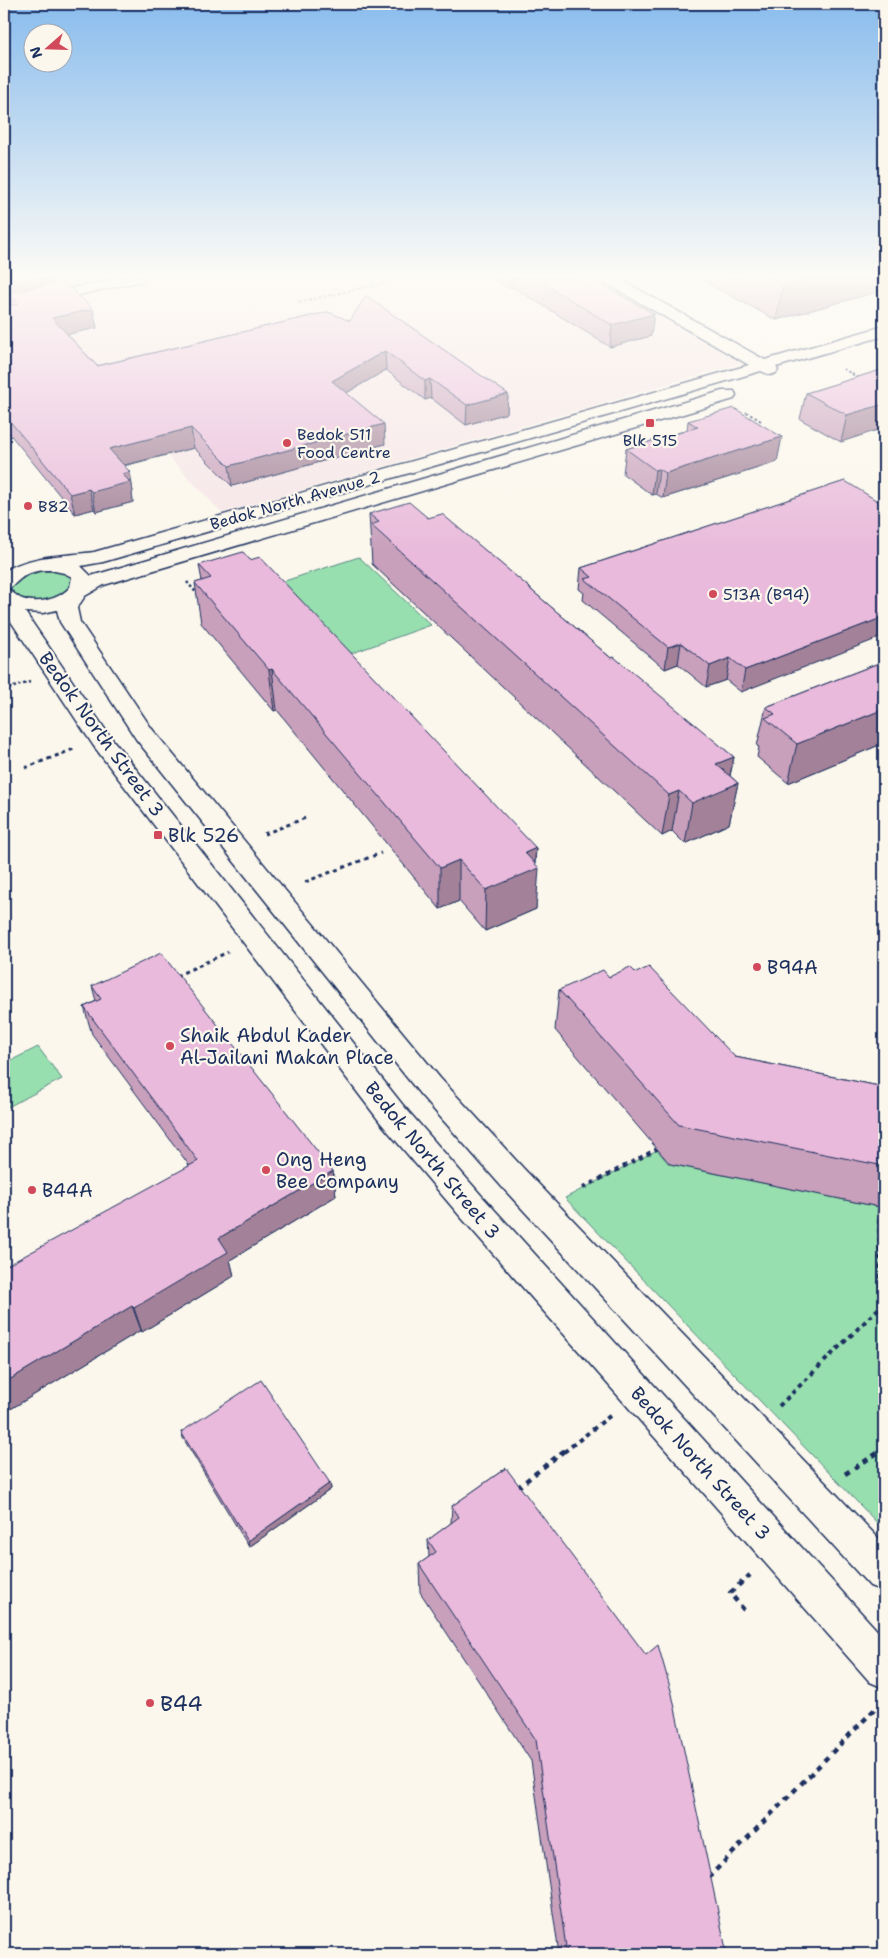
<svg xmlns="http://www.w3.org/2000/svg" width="888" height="1958" font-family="'Shantell Sans',sans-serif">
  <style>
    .built { fill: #f6e5e7 }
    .green { fill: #97dfae; stroke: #598786 }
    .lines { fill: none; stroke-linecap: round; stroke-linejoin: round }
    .street-casing { stroke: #1b2f5e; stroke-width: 3 }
    .path-far4 { stroke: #1b2f5e; stroke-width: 2; stroke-dasharray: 2.5 2.5; stroke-linecap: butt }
    .path-far3 { stroke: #1b2f5e; stroke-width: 2.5; stroke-dasharray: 2.5 2.5; stroke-linecap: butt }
    .path-far2 { stroke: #1b2f5e; stroke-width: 3; stroke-dasharray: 4 4; stroke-linecap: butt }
    .path-far1 { stroke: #1b2f5e; stroke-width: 4; stroke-dasharray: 4.5 4.5; stroke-linecap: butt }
    .path { stroke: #1b2f5e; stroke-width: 4.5; stroke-dasharray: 5.5 5.5; stroke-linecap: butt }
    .street { fill: #fbf7ec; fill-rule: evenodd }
    .wall { fill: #c8a0bc; stroke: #1b2f5e }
    .shaded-wall { fill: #a38299; stroke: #1b2f5e }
    .building { fill: #e9badb; stroke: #1b2f5e }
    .poi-dot { fill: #d1495b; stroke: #fbf7ec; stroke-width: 2 }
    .labels { text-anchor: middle; stroke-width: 4.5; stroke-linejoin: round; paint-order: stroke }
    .far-poi-label { font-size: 16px; fill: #1b2f5e; stroke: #fbf7ec; text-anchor: start }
    .far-street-label { font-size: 16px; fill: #1b2f5e; stroke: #fbf7ec }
    .street-label { font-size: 19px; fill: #1b2f5e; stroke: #fbf7ec }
    .poi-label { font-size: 19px; fill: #1b2f5e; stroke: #fbf7ec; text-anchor: start }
    .near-poi-label { font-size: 22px; fill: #1b2f5e; stroke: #fbf7ec; text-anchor: start }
  </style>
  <rect width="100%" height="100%" fill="#fbf7ec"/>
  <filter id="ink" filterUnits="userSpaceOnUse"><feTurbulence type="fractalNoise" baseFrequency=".02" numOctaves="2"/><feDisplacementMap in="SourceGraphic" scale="10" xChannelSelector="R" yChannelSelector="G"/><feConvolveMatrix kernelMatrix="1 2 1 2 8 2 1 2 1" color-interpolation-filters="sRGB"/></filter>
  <g filter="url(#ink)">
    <g class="built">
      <path d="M4,278h82l5,5 -87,19z"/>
      <path d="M160,278h433l148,85 -519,150 -109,-115 -109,-85z"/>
    </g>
    <g class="green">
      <path d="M359,557l72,68 -101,36 -67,-73z"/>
      <path d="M44,564l38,15 -30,26 -45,-6 -3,-4 1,-13z"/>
      <path d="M38,1047l24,32 -58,30v-45z"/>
      <path d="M657,1150l12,14 215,44v322l-319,-332z"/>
    </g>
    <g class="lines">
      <g class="street-casing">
        <g id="street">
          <path d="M118,278h27l-2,3 -5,1 -134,29v-8z"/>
          <path d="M600,278h18l147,82 119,-34v10l-108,31 2,3 -2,3 -6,2 -9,-4 -658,191 -22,4 10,10 631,-185h12l2,4 -2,4 -630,186 -19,11 -8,12 3,14 72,107 288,349 84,91 360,375v47l-14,-5 -368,-399 -82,-93 -284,-355 -76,-117 -3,-12 -14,3 -18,-1 84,123 293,369 79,91 403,443v50l-14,-6 -411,-467 -79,-93 -287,-377 -89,-134v-39c23,-17 62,-16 90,-20l655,-187 -147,-84zM50,570l14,3 8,4 -2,10c-11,13 -34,18 -50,11 -5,-3 -8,-7 -14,-9 6,-1 8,-5 13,-9 9,-8 19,-10 31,-10z"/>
        </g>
      </g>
      <g class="path-far4">
        <path d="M181,278l5,4"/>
        <path d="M299,302l108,-24"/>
        <path d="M843,369l16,9"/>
        <path d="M746,412l15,9"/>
      </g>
      <g class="path-far3">
        <path d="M187,582l12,14"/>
        <path d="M4,690l26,-8"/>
      </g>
      <g class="path-far2">
        <path d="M25,768l49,-19"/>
        <path d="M264,834l44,-17"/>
        <path d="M305,882l76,-29"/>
        <path d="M176,976l52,-24"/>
      </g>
      <g class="path-far1">
        <path d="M583,1188l74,-39"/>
        <path d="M779,1406l102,-100 -2,-99"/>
        <path d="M564,1452l47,-37"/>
        <path d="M880,1452l4,-3"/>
      </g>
      <g class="path">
        <path d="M845,1474l37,-24"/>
        <path d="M517,1488l48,-38"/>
        <path d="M744,1610l-14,-17 20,-18"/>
        <path d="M708,1878l170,-172"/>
      </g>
      <use href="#street" class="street"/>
    </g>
    <g class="wall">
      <path d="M4,278l51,5 42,45 -30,6 30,32 231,-54 180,82 -1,19 -41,12 -35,-27 -6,2 -39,-30 -40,23 39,51 -153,42 -38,-38 -70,18 6,6 3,20 -1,1 1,9 -37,10 -2,-3 -19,5 -71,-87v-120l7,-2z"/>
      <path d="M492,278h99l60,58 -41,11 -97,-60 -5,1z"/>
      <path d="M698,278h186v12l-108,30z"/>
      <path d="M884,369l-43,73 -41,-23 6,-26z"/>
      <path d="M688,421l89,41 -114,36 -7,-4 -4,1 -29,-21 3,-25 61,-19z"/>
      <path d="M845,481l-104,211 -15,-12 -20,7 -28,-23 -13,5 -82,-69 1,-7 -5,-4 2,-21z"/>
      <path d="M369,514l59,4 102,70v1l81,69 123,99 -4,19 8,7 -9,41 -44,20 -13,-13 -10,5 -290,-272z"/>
      <path d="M199,565l337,283 -1,16 1,45 -51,22 -26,-30 -19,8 -163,-199 -3,1 -73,-88 -6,-40 7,-2z"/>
      <path d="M884,661v82l-96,40 -31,-26 2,-10 -2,-1 9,-39z"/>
      <path d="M636,973l99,84 149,30v121l-214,-44 -115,-134 4,-40 50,-13z"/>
      <path d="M92,986l241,185 3,25 -106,64 4,16 -92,56 -1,-2 -137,83 185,-248 -97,-131 -8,-27 12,-6z"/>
      <path d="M181,1432l149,51 1,6 -82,58 -66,-109z"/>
      <path d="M506,1468l221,486h-168l-28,-193 -111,-169 -1,-28 10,-7 -1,-17 23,-17 1,-17z"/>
    </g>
    <g class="shaded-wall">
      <path d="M4,278h50l2,12 -48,3 2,7 -6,1z"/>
      <path d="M509,278h5l-1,9 -5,1z"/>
      <path d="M812,278h72v12l-108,30 7,-34z"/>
      <path d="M93,309l4,19 -41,9 -4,-19z"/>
      <path d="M654,314l-3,22 -41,11 2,-22z"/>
      <path d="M385,351l1,19 -53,31 -1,-20z"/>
      <path d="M430,379l1,19 -6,2v-19z"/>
      <path d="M508,394l-1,19 -41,12 1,-20z"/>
      <path d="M884,404v24l-43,14 6,-27z"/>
      <path d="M384,424l1,20 -153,42 -3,-20z"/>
      <path d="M191,428l3,20 -82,20 -3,-19z"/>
      <path d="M782,437l-5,25 -114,36 3,-25z"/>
      <path d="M659,469l-3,25 -4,1 3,-25z"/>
      <path d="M130,472l3,20 -1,1 1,9 -37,10 -4,-20 30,-18z"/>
      <path d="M89,489l5,20 -19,5 -5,-20z"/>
      <path d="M884,617v19l-143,56 4,-22z"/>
      <path d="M681,643l-3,21 -13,5 3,-22z"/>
      <path d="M730,658l-4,22 -20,7 4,-21z"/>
      <path d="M272,669l5,41 -3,1 -5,-41z"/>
      <path d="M884,709v34l-96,40 9,-39z"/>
      <path d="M734,757l-7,31 11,-5 -9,41 -44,20 7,-41 24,-39z"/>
      <path d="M679,791l-7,40 -10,5 7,-41z"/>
      <path d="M536,848l-2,22 5,-2 -3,41 -51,22 1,-41 39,-37z"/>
      <path d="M459,860v41l-19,8v-41z"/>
      <path d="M333,1171l3,25 -106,64 4,16 -92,56 -8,-24 85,-70z"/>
      <path d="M132,1306l9,24 -137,83v-30z"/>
      <path d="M330,1483l1,6 -82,58 -1,-6z"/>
    </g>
    <g class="building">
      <path d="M534,278h57l63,36 -42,11z"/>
      <path d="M767,278h45l-29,8z"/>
      <path d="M63,281l30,28 -41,9 45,48 231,-54 22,9 16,-25 142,98 -41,11 -37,-26 -5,2 -40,-30 -53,30 52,43 -155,42 -38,-38 -82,21 21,23 -8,2 8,8 -38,10 -3,-3 -19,5 -66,-80v-107l15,-3 -11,-11z"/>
      <path d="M884,369v35l-37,11 -41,-22z"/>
      <path d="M734,408l48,29 -116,36 -7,-4 -4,1 -29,-21 72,-22 -10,-6z"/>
      <path d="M845,481l39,24v112l-139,53 -15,-12 -20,8 -29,-23 -13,4 -83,-68 7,-2 -11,-9z"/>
      <path d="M409,502l19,16 14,-4 88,74h-1l82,70 3,-1 120,100 -18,7 22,19 -46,20 -13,-12 -10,4 -298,-270 8,-3 -10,-8z"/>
      <path d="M243,552l7,8 10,-3 276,291 -11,5 14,15 -53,22 -27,-30 -19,8 -168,-199 -3,1 -74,-87 16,-5 -12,-13z"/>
      <path d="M884,661v48l-87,35 -32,-26 10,-4 -9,-7z"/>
      <path d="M161,953l172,218 -114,67 9,14 -94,56 -2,-2 -128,77v-116l194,-106 -114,-154 17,-8 -9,-13z"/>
      <path d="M630,967l6,6 13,-6 86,90 149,30v79l-205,-41 -120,-135 44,-20 6,7z"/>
      <path d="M261,1380l69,103 -82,58 -67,-109z"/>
      <path d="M506,1468l140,187 12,-10 14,49 55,260h-160l-31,-214 -117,-176 17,-12 -8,-12 31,-23 -7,-11z"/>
    </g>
  </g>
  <linearGradient id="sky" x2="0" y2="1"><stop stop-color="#89bced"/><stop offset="0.5" stop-color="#fdfbf6"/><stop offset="1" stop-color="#fdfbf6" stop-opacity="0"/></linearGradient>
  <rect width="888" height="552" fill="url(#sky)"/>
  <g class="poi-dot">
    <rect x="645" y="418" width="10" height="10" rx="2.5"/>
    <circle cx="287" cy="443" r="5"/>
    <circle cx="28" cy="506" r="5"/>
    <circle cx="713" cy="594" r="5"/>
    <rect x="153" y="830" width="10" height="10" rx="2.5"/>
    <circle cx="757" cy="967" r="5"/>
    <circle cx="170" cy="1046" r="5"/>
    <circle cx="266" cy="1170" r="5"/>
    <circle cx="32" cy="1190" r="5"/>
    <circle cx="150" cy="1703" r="5"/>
  </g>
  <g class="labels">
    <g class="far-poi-label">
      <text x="297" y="440">Bedok 511<tspan x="297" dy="18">Food Centre</tspan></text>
      <text x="650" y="446" text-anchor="middle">Blk 515</text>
      <text x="38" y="512">B82</text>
      <text x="723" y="600">513A (B94)</text>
    </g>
    <g class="far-street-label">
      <text transform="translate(295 500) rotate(-16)" y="6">Bedok North Avenue 2</text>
    </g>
    <g class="street-label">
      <text transform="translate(102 734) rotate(54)" y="7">Bedok North Street 3</text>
      <text transform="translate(433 1160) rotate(50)" y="7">Bedok North Street 3</text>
      <text transform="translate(701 1463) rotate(48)" y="7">Bedok North Street 3</text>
    </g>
    <g class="poi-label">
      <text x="168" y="842">Blk 526</text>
      <text x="767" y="974">B94A</text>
      <text x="180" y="1042">Shaik Abdul Kader<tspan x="180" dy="22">Al-Jailani Makan Place</tspan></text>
      <text x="276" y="1166">Ong Heng<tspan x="276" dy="22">Bee Company</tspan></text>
      <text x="42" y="1197">B44A</text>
    </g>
    <g class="near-poi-label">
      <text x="160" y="1711">B44</text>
    </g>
  </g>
  <rect width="888" height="1958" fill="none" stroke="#fbf7ec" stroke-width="20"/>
  <rect x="10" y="10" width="868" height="1938" fill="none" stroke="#1b2f5e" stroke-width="2" filter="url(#ink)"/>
  <g transform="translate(48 48) rotate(250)"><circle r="24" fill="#fbf7ec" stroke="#a1a7b3"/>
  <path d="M0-4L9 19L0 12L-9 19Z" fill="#d1495b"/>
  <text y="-8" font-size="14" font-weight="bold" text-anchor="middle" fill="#1b2f5e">N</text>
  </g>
</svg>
